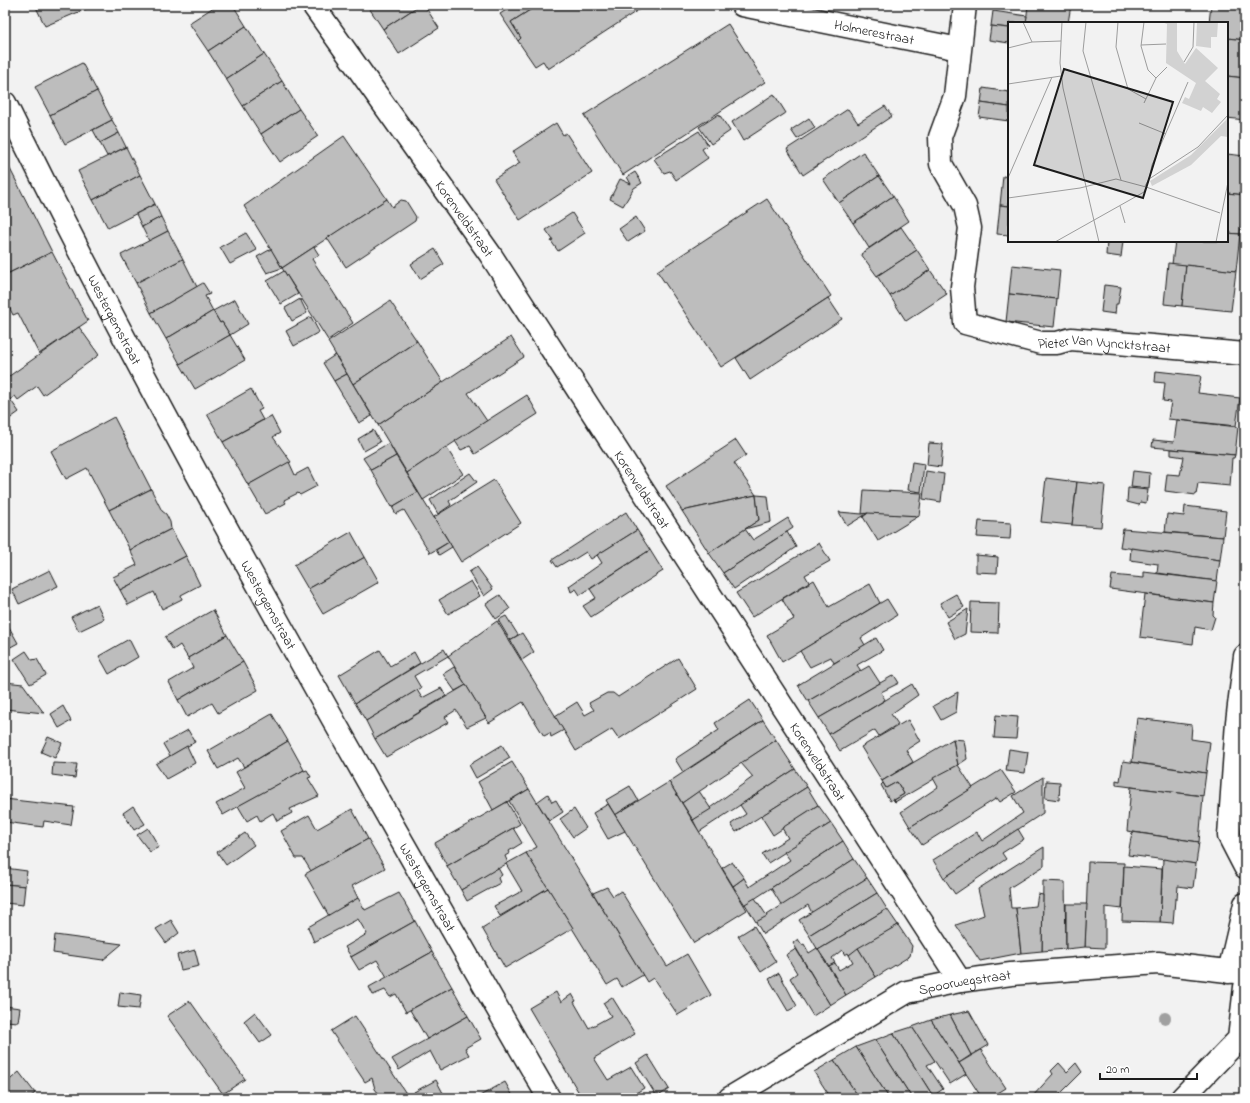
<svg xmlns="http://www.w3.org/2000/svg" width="1250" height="1103" font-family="'Indie Flower',sans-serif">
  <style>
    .building { fill: #bdbdbd; stroke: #1c1c1c }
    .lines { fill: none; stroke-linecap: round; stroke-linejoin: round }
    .minor-casing { stroke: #1c1c1c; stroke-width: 25 }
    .minor { stroke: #fff; stroke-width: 22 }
    .tree { fill: #a0a0a0 }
    .labels { text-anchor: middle; stroke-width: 3; stroke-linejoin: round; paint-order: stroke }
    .street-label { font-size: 14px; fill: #1c1c1c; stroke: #fff }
    .inset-road { fill: none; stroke: #9c9c9c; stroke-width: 1 }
    .view { fill: #1c1c1c; fill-opacity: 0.15; stroke: #1c1c1c; stroke-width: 2 }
    .inset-edge { fill: none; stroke: #1c1c1c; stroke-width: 2 }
  </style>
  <rect width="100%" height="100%" fill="#f2f2f2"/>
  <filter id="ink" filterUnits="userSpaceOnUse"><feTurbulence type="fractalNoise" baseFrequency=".025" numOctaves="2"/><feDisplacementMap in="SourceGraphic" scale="8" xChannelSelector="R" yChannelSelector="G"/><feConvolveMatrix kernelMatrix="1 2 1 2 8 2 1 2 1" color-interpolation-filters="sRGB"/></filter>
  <g filter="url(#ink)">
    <g class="building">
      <path d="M35,5h57l1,1 -48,20z"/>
      <path d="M217,5h16l13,21 -38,25 -19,-28z"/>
      <path d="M367,5h53l-37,24z"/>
      <path d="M420,5h4l15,23 -40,26 -16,-25z"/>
      <path d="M514,5h24l-27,17 10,16 -3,3 -18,-27z"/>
      <path d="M538,5h108l-98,64 -5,-8 -8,5 -17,-25 3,-3 -10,-16z"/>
      <path d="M1028,5h43l-3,18h-42z"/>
      <path d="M1211,5h34v35l-18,-2v-15h-18z"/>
      <path d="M993,11l34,5 -1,7h-17v5l-18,-2z"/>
      <path d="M728,24l37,58 -142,93 -39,-60z"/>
      <path d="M246,26l18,28 -38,25 -18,-28z"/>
      <path d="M991,26l18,2v15l-20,-3z"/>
      <path d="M1227,38l18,2v38l-18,-2z"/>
      <path d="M264,54l18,27 -39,25 -17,-27z"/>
      <path d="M82,63l15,28 -47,24 -15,-28z"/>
      <path d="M1227,76l18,2v42l-18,-2z"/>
      <path d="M282,81l17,28 -38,25 -18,-28z"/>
      <path d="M983,88l26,4v15l-28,-4z"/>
      <path d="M97,91l15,29 -47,24 -15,-29z"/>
      <path d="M774,94l12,19 -43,28 -11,-19z"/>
      <path d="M981,103l28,4v14l-30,-4z"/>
      <path d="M885,106l7,10 -89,59 -16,-26 61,-40 10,14z"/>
      <path d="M299,109l19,27 -38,26 -19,-28z"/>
      <path d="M719,114l11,17 -19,13 -12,-17z"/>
      <path d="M809,118l6,10 -18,11 -6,-9z"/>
      <path d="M112,120l7,13 -19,10 -7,-13z"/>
      <path d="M556,123l7,12 3,-2 26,40 -72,47 -26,-41 26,-16 -8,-11z"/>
      <path d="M699,131l9,14 -6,4 6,9 -32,22 -6,-9 -6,2 -10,-14z"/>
      <path d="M119,133l7,14 -19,9 -7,-13z"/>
      <path d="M344,136l43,63 -105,69 -38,-62z"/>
      <path d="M126,147l14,28 -47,25 -15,-29z"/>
      <path d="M863,152l16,24 -40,27 -16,-24z"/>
      <path d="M1227,154l18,2v39l-18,-2z"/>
      <path d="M5,159l47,93 -47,23z"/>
      <path d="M635,172l7,11 -8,5 -11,18 -13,-7 10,-20 11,5 -4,-7z"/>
      <path d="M140,175l15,29 -47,24 -15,-28z"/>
      <path d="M879,176l14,20 -40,27 -14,-20z"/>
      <path d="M1003,176l6,1v29l-9,-1z"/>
      <path d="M1227,193l18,2 -5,39 -13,-1z"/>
      <path d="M893,196l16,25 -40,27 -16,-25z"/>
      <path d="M387,199l5,8 9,-7 5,1 10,16 -1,4 -69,46 -19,-29z"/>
      <path d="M767,199l64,97 -110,71 -64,-96z"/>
      <path d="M155,204l6,13 -19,10 -6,-13z"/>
      <path d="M1000,205l9,1v29l-12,-1z"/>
      <path d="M572,213l13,20 -27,18 -7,-10 2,-1 -7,-10z"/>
      <path d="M161,217l7,14 -19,10 -7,-14z"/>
      <path d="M636,217l9,14 -17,11 -9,-13z"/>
      <path d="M901,227l16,23 -40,26 -16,-22z"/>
      <path d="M168,231l15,28 -47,24 -15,-28z"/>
      <path d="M246,233l11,17 -27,14 -10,-17z"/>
      <path d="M1227,233l13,1 -4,37 -64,-7 3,-23h52z"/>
      <path d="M1107,241h16l-2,16 -15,-2z"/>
      <path d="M314,247l5,8 -7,4 41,64 -25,17 -46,-72z"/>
      <path d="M271,249l11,19 -15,5 -10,-16z"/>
      <path d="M435,249l9,15 -24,15 -9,-15z"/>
      <path d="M917,250l13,20 -40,26 -13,-20z"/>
      <path d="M52,252l36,69 -49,33 -21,-41 -5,2 -8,-16v-4l3,-1 -3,-5v-14z"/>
      <path d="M183,259l14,28 -46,26 -15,-30z"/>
      <path d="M1168,263l18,2 -4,41 -18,-2z"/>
      <path d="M1012,265l48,5 -3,29 -48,-5z"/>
      <path d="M1186,265l50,6 -5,40 -49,-5z"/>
      <path d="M930,270l17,24 -41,27 -16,-25z"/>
      <path d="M284,271l14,23 -17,10 -14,-23z"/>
      <path d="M203,283l7,11 -5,2 8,15 -47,28 -15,-26z"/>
      <path d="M1104,285l17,2 -3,17h-2l-1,10 -14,-2z"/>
      <path d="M1009,294l48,5 -3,28 -48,-5z"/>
      <path d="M828,298l14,21 -92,61 -14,-22z"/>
      <path d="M235,299l13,25 -18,11 -8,-13 -2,1 -7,-12z"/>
      <path d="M300,299l7,14 -15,8 -7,-13z"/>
      <path d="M390,301l27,40 -64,43 -25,-42z"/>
      <path d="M213,311l7,12 2,-1 8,13 -50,29 -14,-25z"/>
      <path d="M311,317l8,15 -25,14 -8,-15z"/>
      <path d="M79,327l20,28 -56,40 -6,-9 -19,14 -3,-4 -5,4 -5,-8v-13z"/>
      <path d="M230,335l15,25 -50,29 -15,-25z"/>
      <path d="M511,337l13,20 -56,36 19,28 -80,52 -29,-48z"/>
      <path d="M417,341l26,41 -65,43 -25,-41z"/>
      <path d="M335,355l12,19 -13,7 -11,-18z"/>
      <path d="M1156,371l45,5 -3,17 42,5 -4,28 -68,-7 3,-17 -8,-1 2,-18 -10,-1z"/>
      <path d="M347,374l25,42 -13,7 -25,-42z"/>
      <path d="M251,389l11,20 -4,2 5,9 -40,22 -16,-28z"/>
      <path d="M5,392l14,20 -14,10z"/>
      <path d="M527,395l11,19 -63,40 -5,-8 -9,4 -6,-9z"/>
      <path d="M271,416l9,17 -7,4 18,25 -43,23 -25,-43z"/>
      <path d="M114,417l37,72 -42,21 -22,-42 -21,11 -15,-28z"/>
      <path d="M1177,420l61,7 -3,28 -83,-8 1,-7 21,2z"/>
      <path d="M373,430l7,12 -16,9 -6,-12z"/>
      <path d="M736,440l10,15 -12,8 22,32 -74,16 -16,-25z"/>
      <path d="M389,443l7,13 -25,14 -8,-12z"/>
      <path d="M929,443l14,1 -2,23 -14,-2z"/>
      <path d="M446,447l17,27 -40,26 -16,-27z"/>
      <path d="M1171,449l64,6 -1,3h-2l-2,28 -32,-3 -2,12 -31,-4 2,-17 13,1 4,-18 -13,-2z"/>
      <path d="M396,456l22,36 -26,15 -21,-37z"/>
      <path d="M289,462l6,13 13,-7 9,18 -17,9 -2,-2 -14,7 2,3 -21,11 -17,-29z"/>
      <path d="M912,462l12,2 -3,28 -13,-2z"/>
      <path d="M926,471l18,3 -3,28 -18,-3z"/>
      <path d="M1133,471l17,2 -1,16 -18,-2z"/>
      <path d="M470,473l7,9 -28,19 2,4 -13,9 -8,-14z"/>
      <path d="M1046,478l31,4 -5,43 -31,-3z"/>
      <path d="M494,480l27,43 -60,39 -27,-45z"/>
      <path d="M1077,482l28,3 -4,42 -29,-2z"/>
      <path d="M1128,488l20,2 -2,13 -6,-1 -1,3 -12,-3z"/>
      <path d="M151,489l11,22 4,3 4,8 1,7 -41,21 -21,-40z"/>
      <path d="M864,490l58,3 -3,23 -57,-2z"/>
      <path d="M418,492l31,50 -19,11 -26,-43 -8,4 -4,-7z"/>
      <path d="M756,495l3,25 -50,33 -27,-42z"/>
      <path d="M756,495l12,1 3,26 -26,7 14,-9z"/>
      <path d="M1185,506l41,5 -3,26 -58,-5 2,-18 17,2z"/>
      <path d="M626,512l11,18 -46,29 -5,-7 -16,10 -1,-2 -12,7 -5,-7z"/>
      <path d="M839,512l23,2 6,-1 -21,13z"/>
      <path d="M868,513l51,3 -41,25 -15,-24z"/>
      <path d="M788,518l5,10 -70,45 -14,-20 36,-24 8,11z"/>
      <path d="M979,521l32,2 -1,16 -33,-2z"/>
      <path d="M171,529l15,27 -66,34 -7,-13 24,-12 -7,-15z"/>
      <path d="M1123,529l100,8 -3,23 -100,-13z"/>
      <path d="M637,530l13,20 -70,45 -4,-6 -5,3 -2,-6 33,-23 -5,-8z"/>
      <path d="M351,532l14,25 -57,32 -14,-24z"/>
      <path d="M787,532l9,15 -62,42 -11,-16z"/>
      <path d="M449,542l3,5 -13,8 -3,-5z"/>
      <path d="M819,543l11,18 -25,14 4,7 -57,35 -16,-24z"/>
      <path d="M1131,548l89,12 -3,21 -60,-8 1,-9 -28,-4z"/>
      <path d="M650,550l13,21 -72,46 -8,-11 13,-8 -6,-9z"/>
      <path d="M976,555l22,2 -1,16 -21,-1z"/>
      <path d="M186,556l14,29 -19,10 1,4 -20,10 -8,-17 -26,13 -8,-15z"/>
      <path d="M365,557l14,25 -56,32 -15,-25z"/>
      <path d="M477,567l16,22 -9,7 -15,-24z"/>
      <path d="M50,570l8,16 -39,18 -7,-15z"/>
      <path d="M1144,572l73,9 -3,22 -104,-14 2,-14 32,3z"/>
      <path d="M814,580l15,27 41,-23 10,19 -98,59 -15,-27 27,-16 -12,-20z"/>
      <path d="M471,581l9,15 -32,18 -9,-14z"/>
      <path d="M956,594l8,13 -16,10 -8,-14z"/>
      <path d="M1145,594l69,9 -1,12 2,2 -4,13 -16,-3 -2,17 -53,-7z"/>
      <path d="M500,595l10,14 -14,10 -10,-15z"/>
      <path d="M887,599l10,16 -36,23 4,7 -31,18 -3,-6 -21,10 -10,-16z"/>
      <path d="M971,602l28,1 -1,30 -28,-1z"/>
      <path d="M97,604l7,15 -25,12 -8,-14z"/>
      <path d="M968,609l-3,25 -10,5 -9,-17z"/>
      <path d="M213,610l14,25 -39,23 -8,-13 -7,5 -8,-13z"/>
      <path d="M506,616l12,19 -8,5 -12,-20z"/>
      <path d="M497,621l67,109 -13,7 -1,-4 -6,3 -21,-34 -34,21 -41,-67z"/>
      <path d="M9,627l9,16 -13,7v-21z"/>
      <path d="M522,633l12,19 -12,8 -12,-20z"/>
      <path d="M227,635l16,27 -65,38 -9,-18 24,-14 -5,-10z"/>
      <path d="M876,638l7,12 -26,15 4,6 -53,30 -10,-16z"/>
      <path d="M129,639l9,18 -29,17 -10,-18z"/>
      <path d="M444,649l4,7 -34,20 7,12 -55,33 -11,-18z"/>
      <path d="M380,650l10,16 24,-14 6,11 -65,40 -16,-28z"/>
      <path d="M26,651l6,9 5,-1 9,16 -16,9 -16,-25z"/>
      <path d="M678,658l19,31 -78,50 -7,-10 -36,22 -21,-35 22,-14 8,13 9,-5 -5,-7 18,-10h6l5,4z"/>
      <path d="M243,662l15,28 -40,23 -6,-10 -25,14 -9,-17z"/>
      <path d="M869,666l11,17 -61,35 -11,-17z"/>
      <path d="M454,667l12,18 -11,6 -12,-17z"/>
      <path d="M894,675l5,8 -18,9 4,8 -56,34 -10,-16z"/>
      <path d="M5,682l18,2 21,29 -39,-4z"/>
      <path d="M912,684l6,11 -27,19 7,10 -19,12 -4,-6 -35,21 -11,-17z"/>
      <path d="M466,685l20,33 -19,9 -11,-17 -11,7 4,5 -63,35 -11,-18z"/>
      <path d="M441,688l5,8 -71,43 -9,-18 51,-31 5,8z"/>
      <path d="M958,692l-2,20 -15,8 -8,-14z"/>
      <path d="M750,700l13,20 -80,52 -8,-13 44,-29 -4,-7z"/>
      <path d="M63,706l8,15 -12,7 -8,-14z"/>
      <path d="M272,714l16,27 -44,26 -6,-9 -20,11 -10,-18z"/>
      <path d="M996,715l22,2 -2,22 -22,-1z"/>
      <path d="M1137,718l55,7 -1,14 19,3 -4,31 -74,-11z"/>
      <path d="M763,720l13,20 -94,63 -13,-21z"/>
      <path d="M908,720l12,21 -14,9 7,12 -31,19 -21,-34z"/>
      <path d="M188,730l7,12 -25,14 -7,-12z"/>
      <path d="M48,737l14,6 -7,15 -14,-6z"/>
      <path d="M953,739l5,26 -63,37 -1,-2 10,-6 -7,-12 -11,6 -4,-7z"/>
      <path d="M953,739l11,1 3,19 -9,6z"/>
      <path d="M776,740l19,29 -96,63 -6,-12 60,-43 -12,-14z"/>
      <path d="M288,741l16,29 -81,45 -7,-11 29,-16 -9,-16z"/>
      <path d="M502,745l8,13 -34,20 -7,-13z"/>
      <path d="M187,746l8,17 -29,16 -10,-15z"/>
      <path d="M1009,749l19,3 -3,21 -19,-2z"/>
      <path d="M1123,761l83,12 -3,23 -87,-11v-5l4,1z"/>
      <path d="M512,762l17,27 -36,21 -15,-28z"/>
      <path d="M53,763l24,1 -2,14 -23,-3z"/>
      <path d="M958,765l15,23 -63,39 -9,-15 37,-25 -5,-9z"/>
      <path d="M795,769l12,18 -71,45 -5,-8 15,-10 -6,-9z"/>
      <path d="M304,770v1l3,-1 4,7 -3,1 11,18 -29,13 2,4 -15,8 -4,-8 -13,8 -3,-6 -10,6 -9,-15z"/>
      <path d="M1001,770l15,22 -16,10 -3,-4 -75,47 -12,-18z"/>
      <path d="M1043,777v36l-99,65 -11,-18 44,-28 5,9 41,-28 -10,-17z"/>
      <path d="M1046,781l14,1 -1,18 -14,-2z"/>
      <path d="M669,782l78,128 -53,33 -79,-128z"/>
      <path d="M897,782l7,12 -10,6 1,2 -2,-3 -3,2 -9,-16 2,-2 3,5z"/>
      <path d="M630,786l8,14 -23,15 -9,-15z"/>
      <path d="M807,787l11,18 -45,30 -12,-19z"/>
      <path d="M1131,787l72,9 -4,46 -72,-11z"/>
      <path d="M529,789l114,186 -21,12 -5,-8 -10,6 -81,-132 11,-6 -28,-46z"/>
      <path d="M699,791l12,18 -18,11 -11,-17z"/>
      <path d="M548,794l4,8 4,-2 7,12 -14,9 -12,-19z"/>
      <path d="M5,799l69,8 -3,18 -27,-4 -1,6 -38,-5z"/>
      <path d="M507,802l13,22 -73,42 -12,-23z"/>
      <path d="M608,804l17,27 -17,8 -15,-26z"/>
      <path d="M818,805l13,18 -63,40 -6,-9 26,-16 -6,-10z"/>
      <path d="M133,806l12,18 -11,6 -11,-17z"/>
      <path d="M352,809l16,30 -57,32 -8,-13h-7l-15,-27 28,-16 8,14z"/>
      <path d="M574,809l12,19 -13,9 -13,-18z"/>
      <path d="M831,823l12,18 -98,64 -12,-19 11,-8 5,9 41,-27 -6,-8z"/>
      <path d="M148,828l11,19 -9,5 -13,-17z"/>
      <path d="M513,828l9,15 -13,8 1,2 -5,3 3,7 -47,27 -14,-24z"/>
      <path d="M1018,829l6,10 -22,14 4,6 -51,35 -11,-16z"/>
      <path d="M1132,832l67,10 -3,22 -68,-9z"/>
      <path d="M245,833l9,12 -28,20 -9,-13z"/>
      <path d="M368,839l17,29 -33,18 6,12 -29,18 -24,-42z"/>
      <path d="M843,841l11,18 -72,47 -11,-18z"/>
      <path d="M1044,847v19l-35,22 2,20h5l5,45 -41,8 -24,-36 28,-10 -6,-26z"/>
      <path d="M526,853l22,35 -48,28 -6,-10 28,-15 -16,-27z"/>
      <path d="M854,859l13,19 -55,35 -4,-8 -45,29 -7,-12z"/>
      <path d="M1163,859l33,5 -3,24 -15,-2 -1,13h-2l-2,24 -13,-1z"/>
      <path d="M732,862l12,16 -11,8 -11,-18z"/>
      <path d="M1088,862l36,1 -2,46 -17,-2v41l-20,-1z"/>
      <path d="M1124,866l38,3 -2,53 -38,-1z"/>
      <path d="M5,868l22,3 -2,15 -20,-2z"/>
      <path d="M498,868l4,7 -4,3 2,5 -33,18 -6,-11z"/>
      <path d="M867,878l10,15 -68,42 -10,-15z"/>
      <path d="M1043,881l22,1 1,67 -24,2z"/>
      <path d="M5,884l20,2 -2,19 -18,-2z"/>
      <path d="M607,887l6,9 8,-5 46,75 20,-12 24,41 -33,20 -25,-37 -6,4 -54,-89z"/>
      <path d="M548,888l25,40 -68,40 -23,-40z"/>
      <path d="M399,893l16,28 -64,36 -6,-10 22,-13 -9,-15 -44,23 -6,-15 50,-29 7,12z"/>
      <path d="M877,893l10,16 -69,41 -9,-15z"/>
      <path d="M1038,894l5,1 -1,56 -21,2 -5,-45 20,-2z"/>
      <path d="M755,898l12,18 -11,6 -11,-18z"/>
      <path d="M1066,904h21l-2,43 -19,2z"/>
      <path d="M887,909l11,16 -49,30 -1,-2 -3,2 -3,-5 -10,8 3,5 -6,3 -11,-16z"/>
      <path d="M171,920l8,13 -13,10 -10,-14z"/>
      <path d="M415,921l17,31 -45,25 -10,-17 -18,10 -8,-13z"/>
      <path d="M898,925l14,21 -2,10 -34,21 -18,-29z"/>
      <path d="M754,926l22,36 -15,10 -23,-36z"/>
      <path d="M55,935l67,9 -19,16 -50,-7z"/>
      <path d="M798,939l4,6 2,-1 5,9 8,-5 29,47 -16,10 -37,-62z"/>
      <path d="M858,948l18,29 -30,18 -17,-29 6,-3 4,7 14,-8 -4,-7z"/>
      <path d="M796,949l34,56 -17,11 -23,-38 7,-5 -11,-18z"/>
      <path d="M195,950l4,16 -18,4 -4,-15z"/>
      <path d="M432,952l20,35 -46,25 -10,-18 -6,3 -5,-7 -12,5 -4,-8z"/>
      <path d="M779,973l18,33 -9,5 -19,-32z"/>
      <path d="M452,987l16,29 -41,23 -17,-29z"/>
      <path d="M120,992l21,3 -2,14 -21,-2z"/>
      <path d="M556,992l5,10 11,-8 4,7 -2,1 15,26 22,-12 -8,-13 9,-6 23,37 -41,24 14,22 23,-13 13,21 -8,5 2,5h-56l-53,-90z"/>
      <path d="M190,1001l55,78 -22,15 -56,-78z"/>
      <path d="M5,1006l15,2 -2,14 -13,-1z"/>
      <path d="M969,1011l19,34 -17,10 -21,-40z"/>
      <path d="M255,1012l17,23 -12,8 -16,-22z"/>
      <path d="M950,1015l21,40 -12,8 -28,-43z"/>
      <path d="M355,1016l54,82h-27l-7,-9 -3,-11 -7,4 -34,-51z"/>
      <path d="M468,1016l13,23 -16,9 4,7 -29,15 -10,-19 -31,19 -7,-11z"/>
      <path d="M931,1020l35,54 -16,10 -38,-57z"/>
      <path d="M912,1027l23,34 -8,4 16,24 -10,7 -40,-63z"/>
      <path d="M893,1033l40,63 -4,2h-17l-37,-58z"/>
      <path d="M875,1040l37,58h-23l-33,-51z"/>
      <path d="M856,1047l33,51h-30l-25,-38z"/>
      <path d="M981,1050l25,38 -8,5 3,5h-19l-23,-35z"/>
      <path d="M648,1055l21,34 -12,8 -21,-34z"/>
      <path d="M834,1060l24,36 -4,2h-23l-17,-26z"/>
      <path d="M1059,1063l8,9 9,-9 6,9 -26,26h-25l22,-24 -2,-3z"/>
      <path d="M19,1072l16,21 -6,5h-24v-14z"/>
      <path d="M436,1080l7,13 -8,5h-17l-4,-6z"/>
      <path d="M505,1082l9,16h-38z"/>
    </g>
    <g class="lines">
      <g class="minor-casing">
        <g id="minor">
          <path id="s1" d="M313,5l177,249 470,727"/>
          <path id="s2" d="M742,5l217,44"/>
          <path id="s3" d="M965,5l-10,91 -15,41 1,27 24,42 5,22 -8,59 3,36 76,20h16l14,-4 174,15"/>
          <path id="s4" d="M5,103c121,248 255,488 391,728 51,89 101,178 153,267"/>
          <path d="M1245,656l-8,66 -8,114 16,31"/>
          <path d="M1229,972l16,-68"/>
          <path id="s5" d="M730,1098l177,-106 53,-11 51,-7 147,-11 87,10"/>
          <path d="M1182,1098l57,-59 6,-52"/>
        </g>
      </g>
      <use href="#minor" class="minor"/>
    </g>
    <circle class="tree" cx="1165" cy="1018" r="6"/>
  </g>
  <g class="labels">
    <g class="street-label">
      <text dy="5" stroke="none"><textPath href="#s2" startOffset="135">Holmerestraat</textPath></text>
      <text dy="5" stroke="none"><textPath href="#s1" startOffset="262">Korenveldstraat</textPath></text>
      <text dy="5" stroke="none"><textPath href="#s4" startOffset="243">Westergemstraat</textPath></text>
      <text dy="5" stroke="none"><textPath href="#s3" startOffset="471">Pieter Van Vyncktstraat</textPath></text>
      <text dy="5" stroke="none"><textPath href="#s1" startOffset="586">Korenveldstraat</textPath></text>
      <text dy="5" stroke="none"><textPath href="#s4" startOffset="567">Westergemstraat</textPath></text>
      <text dy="5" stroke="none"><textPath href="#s1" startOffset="910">Korenveldstraat</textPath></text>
      <text dy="5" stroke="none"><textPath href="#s4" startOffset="891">Westergemstraat</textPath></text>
      <text dy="5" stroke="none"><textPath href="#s5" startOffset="265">Spoorwegstraat</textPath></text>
    </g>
  </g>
  <g transform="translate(1008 22)">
    <rect width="220" height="220" fill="#f2f2f2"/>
    <path d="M189,0h21l-1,15h-6v11l-15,-2zM220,96v19l-7,-1 -30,29 -39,21 -2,-5 41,-26z" fill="#d2d2d2"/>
    <path d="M154,0h15v29l8,13 11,-16 22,20 -13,13 15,13 -3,5 4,3 -9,11 -9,-6 -2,4 -19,-8 3,-6 4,2 7,-16 -30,-20 1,-39z" fill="#d2d2d2"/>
    <path class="inset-road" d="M15,0l9,20M54,0l-2,41 3,25 36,154M78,0l-3,29 38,129M110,0l-2,25 12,42 18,10M136,0l-3,24 7,24 8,8M133,23l25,-1M0,26l24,-6 29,-1M176,40l9,-15 1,-25M0,62l53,-8M136,81l12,-25 11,-11M131,101l27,11M0,156l44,-101M141,157l3,-14 36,-83M137,164l4,-7 49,-32 30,-32M0,176l72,-10 36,-9 30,8M112,184l5,17M47,220l89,-50 2,-5 74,26M208,220l12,-60"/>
    <path class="view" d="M56,47l109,33 -30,96 -109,-33z"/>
    <rect width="220" height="220" class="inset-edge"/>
  </g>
  <rect width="1250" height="1103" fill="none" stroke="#fff" stroke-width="20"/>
  <rect x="10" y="10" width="1230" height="1083" fill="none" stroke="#1c1c1c" stroke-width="1.5" filter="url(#ink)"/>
  <path d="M1100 1073v6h97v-6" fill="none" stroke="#1c1c1c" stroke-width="2"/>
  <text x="1106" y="1073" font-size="12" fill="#1c1c1c" stroke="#ffffff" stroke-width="3" paint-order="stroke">20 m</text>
</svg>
